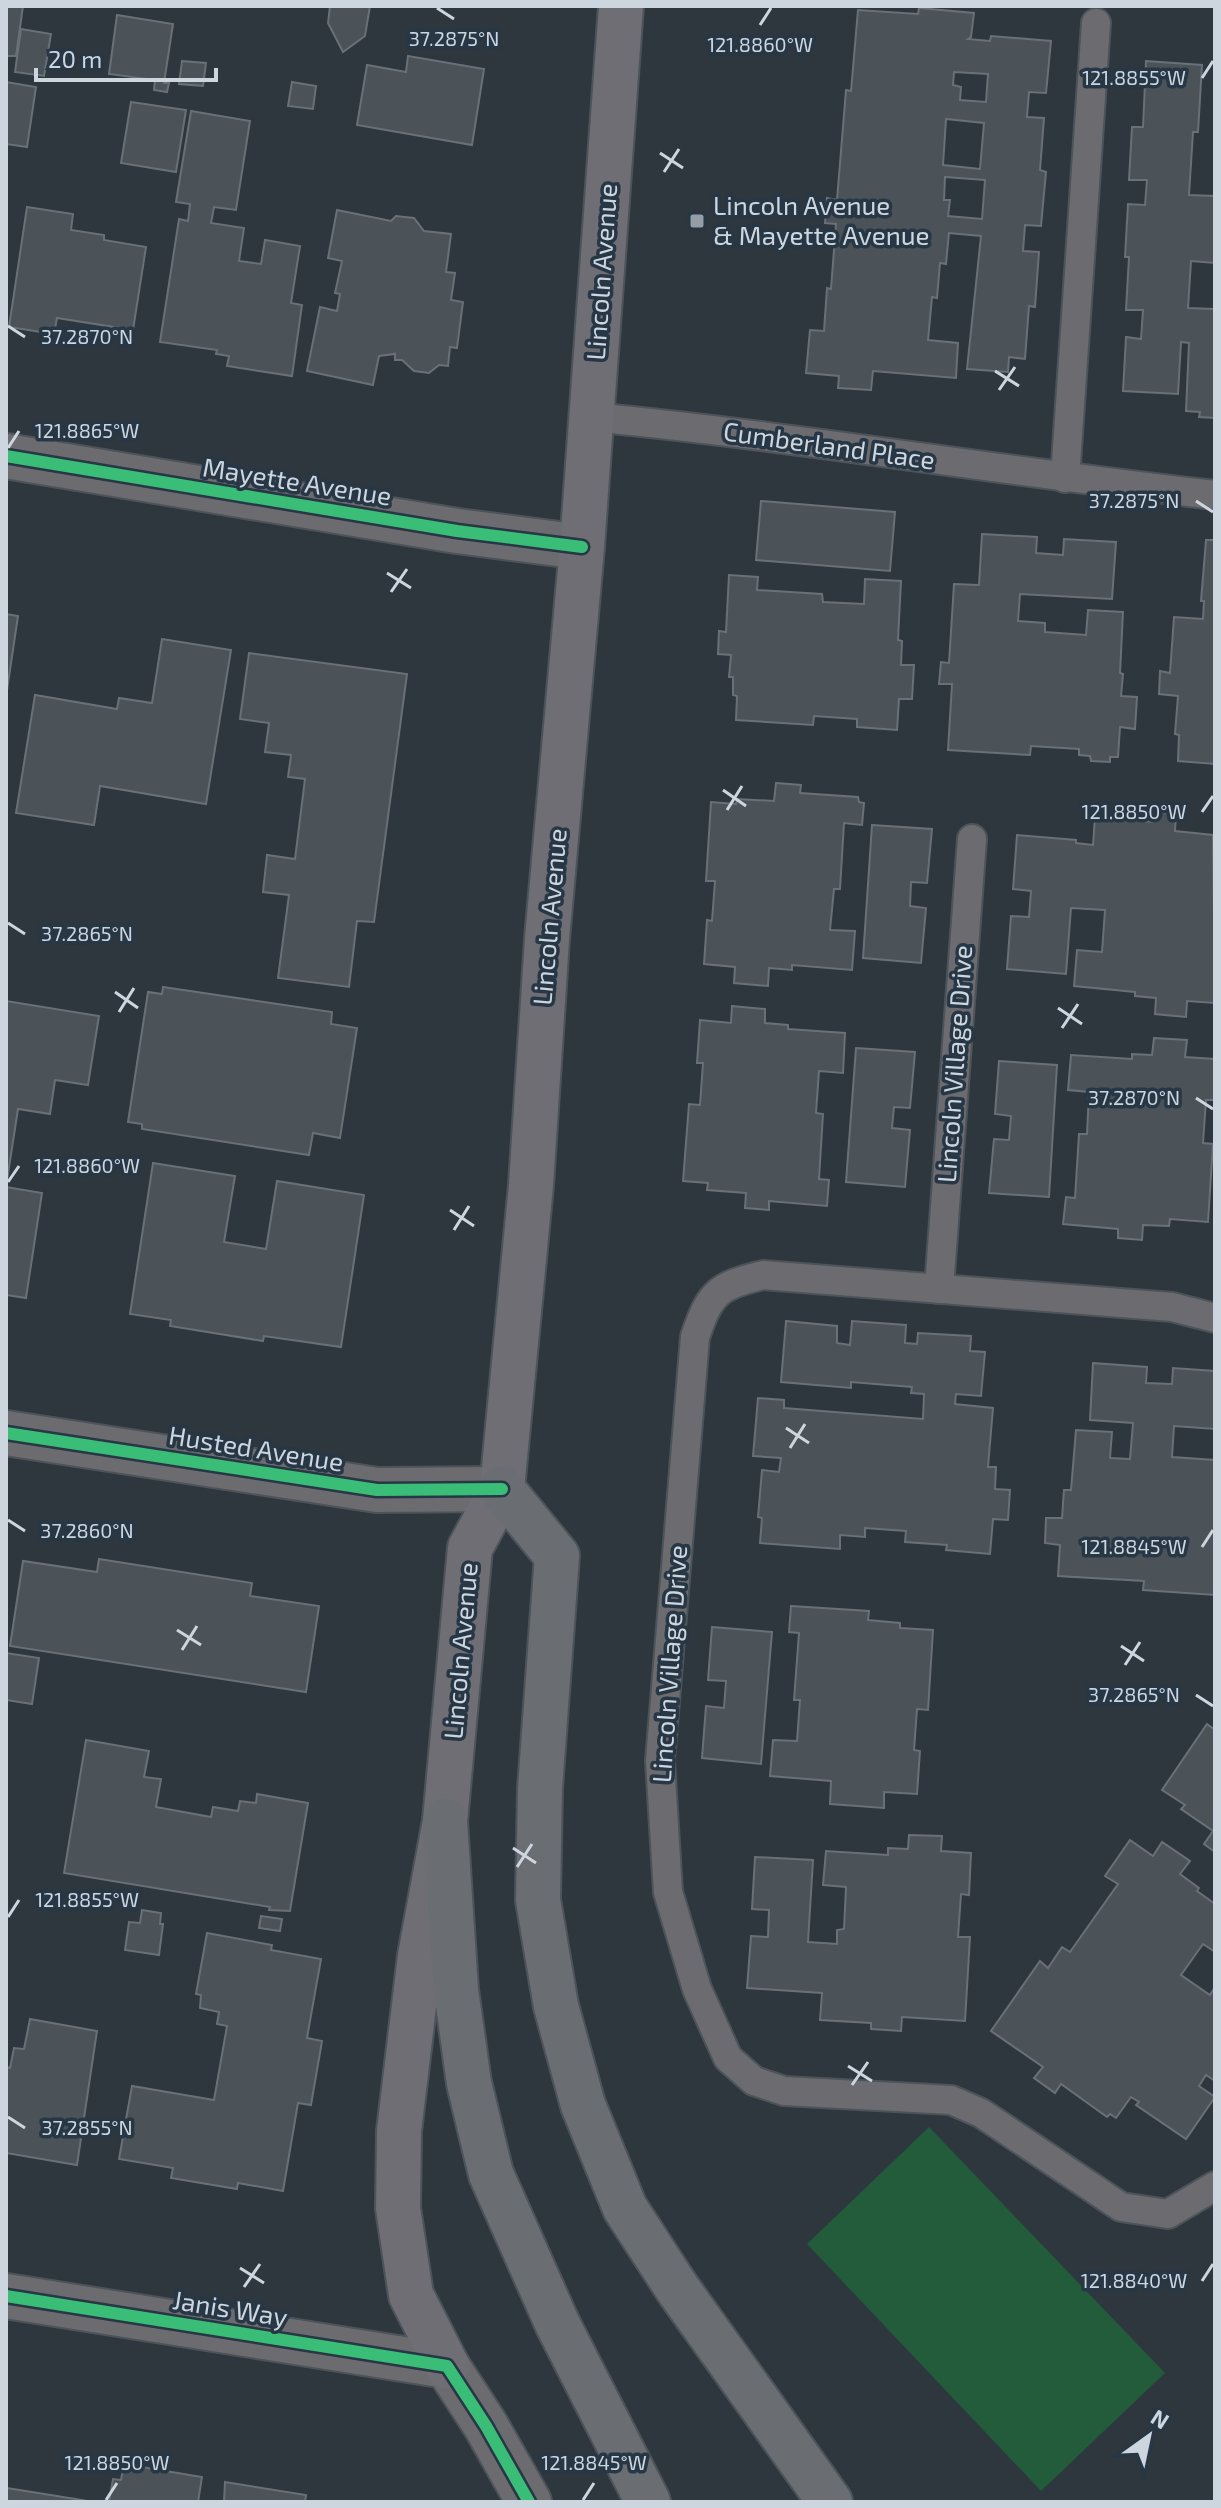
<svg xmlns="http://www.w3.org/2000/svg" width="1221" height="2508" font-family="'Exo 2',sans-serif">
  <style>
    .green { fill: #235c3b }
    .building { fill: #4b5258; stroke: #697077; stroke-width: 2; fill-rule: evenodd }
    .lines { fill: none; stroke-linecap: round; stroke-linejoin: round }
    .service-casing { stroke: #4c5359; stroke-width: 32 }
    .minor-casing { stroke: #4c5359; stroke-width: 48 }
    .secondary-casing { stroke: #4c5359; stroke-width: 48 }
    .primary-casing { stroke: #4c5359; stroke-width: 48 }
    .service { stroke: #6c6c70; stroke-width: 28 }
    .minor { stroke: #6c6c70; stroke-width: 44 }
    .secondary { stroke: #6e6e74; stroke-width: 44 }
    .primary { stroke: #6a6d72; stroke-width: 44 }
    .cycleway-casing { stroke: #273745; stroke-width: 17 }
    .cycleway { stroke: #3abd76; stroke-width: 12 }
    .ticks { fill: none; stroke: #cdd6df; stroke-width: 3 }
    .poi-dot { fill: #959ea7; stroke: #273745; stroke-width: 3 }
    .labels { text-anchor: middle; stroke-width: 7; stroke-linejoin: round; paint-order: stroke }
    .poi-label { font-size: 26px; fill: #cdd6df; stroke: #273745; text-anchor: start }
    .street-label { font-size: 26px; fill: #cdd6df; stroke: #273745 }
    .ticks-label { font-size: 20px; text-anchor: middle; fill: #cdd6df; stroke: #273745; stroke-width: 7; stroke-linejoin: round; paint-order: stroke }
  </style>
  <rect width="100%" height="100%" fill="#2e363e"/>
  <path class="green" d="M929,2127l236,246 -124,118 -234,-247z"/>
  <g class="building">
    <path d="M6,6h17l-7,50h-10z"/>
    <path d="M330,6h40l-5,30 -22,16 -15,-29z"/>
    <path d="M919,8l55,5 -3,24 -3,2 22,2 1,-5 60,5 -5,52 -17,-1 -2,25 17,1 -4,52 6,2 -5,54 -16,-1 -2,26 16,1 -4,55 -6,-1 -4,53 -16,-2 -1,15 -41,-3 14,-133 -32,-3 -3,31 -6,-1 -3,35 -5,-1 -4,43 30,3 -2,35 -83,-7 -2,19 -33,-2 1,-12 -33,-3 4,-43 14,1 3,-43 4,1 5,-65 -11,-1 2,-25 10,2 9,-110 5,1 7,-81 60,4zM954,72l34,2 -2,28 -26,-2 1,-13 -8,-2zM946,119l38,4 -4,46 -37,-4zM945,177l40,3 -3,39 -34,-3 2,-16h-6z"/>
    <path d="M117,15l56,9 -9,59h5l-2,9 -13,-2 1,-10 -46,-6z"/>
    <path d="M21,29l30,5 -7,42 -29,-4z"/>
    <path d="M408,56l76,13 -12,76 -115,-20 10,-60 39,7z"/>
    <path d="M182,61l24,2 -3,23 -24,-2z"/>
    <path d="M1146,61l56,4 -4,67h-5l-4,63 26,1v67l-24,-2 -3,47 27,1v109l-16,-1 1,-5 -14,-1 3,-68 -8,-1 -3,52 -55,-3 3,-54 15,2 2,-29h-17l3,-53h-4l3,-53 17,1 2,-25h-18l3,-53h11z"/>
    <path d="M6,82l30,5 -9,60 -21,-3z"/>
    <path d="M292,82l24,4 -3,23 -25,-3z"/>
    <path d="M131,102l55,8 -10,62 -55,-9z"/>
    <path d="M191,111l59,10 -14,89 -22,-3 -3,16 33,5 -5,33 22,3 4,-24 35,6 -9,57 11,2 -10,71 -65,-10 2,-10 -13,-2 1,-4 -57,-8 19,-123 9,2 2,-17 -14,-2z"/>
    <path d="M27,207l46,7 -2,16 33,5v5l42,7 -13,83 -76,-12 -3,16 -45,-7z"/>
    <path d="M337,210l54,11 5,-5 18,2 10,13 27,3 -5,38 9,1 -4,27 12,2 -6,46 -7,-1 -2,19 -9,-1 -10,8 -15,-2 -12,-11h-7v-6l-16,2 -6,29 -66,-14 13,-64 17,4 3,-17 -5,-1 7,-32 -14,-3z"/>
    <path d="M761,501l134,11 -5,59 -134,-11z"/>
    <path d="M982,534l55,3 -1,16 27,2 1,-16 52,3 -4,57 -92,-5 -2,27 27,2v9l41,3 2,-25 35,2 -3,61 3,1 -2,22 16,1 -2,32 -15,-2 -2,30h-8v5l-19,-1 -1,-5 -11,-1v-6l-48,-3 -1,9 -82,-5 4,-66h-13l2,-22 8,1 5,-79 25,1z"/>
    <path d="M1206,540h9v224l-37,-3 1,-26 -4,-1 3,-38 -19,-2 1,-23 10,2 4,-56 29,2 1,-18h-3z"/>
    <path d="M729,575l29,2 -1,13 65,4 1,8 41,2 1,-25 36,2 -3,59 4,1 -1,24h13l-2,34h-13l-2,31 -40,-3v-8l-43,-3 -1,9 -77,-5 1,-24 -4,-1v-18h-4l2,-22 -13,-1 1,-23 7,1z"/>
    <path d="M6,614l12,2 -12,81z"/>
    <path d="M162,639l69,11 -25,154 -106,-18 -6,39 -78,-12 19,-118 82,14 2,-11 33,5z"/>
    <path d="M249,653l158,21 -33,248 -17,-1 -8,66 -71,-9 11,-83 -26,-3 4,-37 28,4 10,-80 -17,-2 3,-22 -26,-3 4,-29 -29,-4z"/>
    <path d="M776,783l25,2 -1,8 58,4 1,5 5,1 -2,22 -18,-2 -4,66h-6l-4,41 25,1 -3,39 -60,-5v5l-23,-2 -1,18 -34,-3 1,-16 -31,-3 3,-44 5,1 3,-40h-9l5,-79 25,2 1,-5 37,2z"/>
    <path d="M1153,812l23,2 -1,17 38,4 2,168 -28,-2 -1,16 -31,-3 1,-16 -21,-2v-4l-61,-6 3,-36 25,2 3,-42 -34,-2 -5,66 -59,-5 4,-53 18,1 2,-26 -18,-2 4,-54 59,5v3l17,2 2,-28 58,5z"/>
    <path d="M872,825l60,4 -5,54 -16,-1 -1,24 16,2 -5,55 -58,-5z"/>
    <path d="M163,987l169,25 -1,12 26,4 -17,110 -27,-5 -4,22 -167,-26v-5l-14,-2 20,-130 14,2z"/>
    <path d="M6,1001l93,15 -11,69 -33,-5 -5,34 -32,-5 -12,78z"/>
    <path d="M732,1006l33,3v14l23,2v4l57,4 -2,40 -24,-2 -3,42 7,1 -4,65 10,1 -2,26 -58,-5v9l-24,-2 1,-15 -39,-3 1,-7 -25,-2 6,-77 11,1 3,-42h-6l3,-43 31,3z"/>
    <path d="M1154,1038l33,2 -2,17 30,2v41h-9l-3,43 10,1 -5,78 -38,-3 -1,7 -26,-1 -1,15 -24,-2v-9l-55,-5 3,-27 9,1 4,-64h8l2,-42 -21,-2 3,-35 61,4v-5l20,1z"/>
    <path d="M856,1048l59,4 -5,56 -16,-1 -2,21 18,2 -5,57 -59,-5z"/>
    <path d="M999,1061l58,4 -8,132 -60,-4 5,-54 15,1 2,-24 -16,-2z"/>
    <path d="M153,1163l82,13 -11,66 42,7 11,-68 87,14 -23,152 -77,-11 -1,5 -93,-15 1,-6 -41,-6z"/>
    <path d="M6,1187l36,6 -16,105 -20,-3z"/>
    <path d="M786,1321l51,5v17l13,2 2,-24 54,4 -1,18 12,1 1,-11 53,3 -1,15 15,1 -4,44 -25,-2 -1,10 38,4 -5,59h8l-1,22 15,1 -2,30 -15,-1 -3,35 -44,-4 1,-5 -42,-3 1,-11 -41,-3v9l-25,-2v14l-80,-6 2,-25 -4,-1 4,-47 17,2 2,-14 -28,-2 5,-58 26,2v8l139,11 1,-25 -13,-1 1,-6 -61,-5v6l-70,-6z"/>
    <path d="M1093,1363l54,4 -1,16 26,1 1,-16 42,3v58l-41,-3 -2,31 43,3v135l-72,-5 1,-9 -86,-5 2,-31 -15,-2 1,-25h16l2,-28h7l5,-60 36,2 -2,26 20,1 3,-36 -43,-3z"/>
    <path d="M99,1559l153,24 -2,13 69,10 -13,86 -296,-46 13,-85 74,11z"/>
    <path d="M791,1606l78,5 -1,9 32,3v5l33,2 -5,80 -11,-1 -3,41 6,1 -3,43 -33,-2v16l-54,-4 1,-23 -61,-5 3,-36 24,1 3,-41h-6l5,-67 -10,-1z"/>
    <path d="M712,1627l60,5 -11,132 -59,-6 4,-52 18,2 2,-27 -18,-1z"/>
    <path d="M6,1653l33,5 -7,46 -26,-4z"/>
    <path d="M1207,1724l8,6v122l-11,-8 9,-13 -32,-22 4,-4 -23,-15z"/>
    <path d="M86,1740l63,11 -5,26 17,2 -5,28 55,10 2,-10 25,4 2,-10 16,2 1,-9 51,9 -18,108 -21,-1 1,-3 -206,-34z"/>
    <path d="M909,1835l33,1 -1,15 30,2 -2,42 -8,-1 -3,43h12l-5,84 -63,-4 -1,14 -30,-2v-6l-51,-3 2,-27 -75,-5 4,-52 17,1 1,-27 -17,-1 3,-52 58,3 -5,82 29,2v-14l7,-1 2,-42 -23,-2 3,-34 62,4v-7l20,1z"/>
    <path d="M1130,1840l23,16 9,-14 28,19 -10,13 19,14 -2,3 18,13v48l-12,-8 -22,31 29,20 5,-8v94l-9,-6 -7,11 16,11 -29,42 -50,-34 3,-3 -8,-5 -15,21 -6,-4 -3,3 -46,-33 -6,9 -21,-15 9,-11 -52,-36 49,-70 8,7 14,-21 8,5 48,-68 -13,-8z"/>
    <path d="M142,1910l19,3 -1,11h3l-4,31 -34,-5 4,-28 11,1z"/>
    <path d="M261,1916l21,3 -2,12 -21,-3z"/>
    <path d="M207,1933l65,12 -1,5 50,9 -14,79 15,3 -11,64 -13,-2 -15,88 -45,-8 -1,6 -66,-11 2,-10 -54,-9 13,-73 82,14 13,-74 -10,-2 2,-12 -19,-4 1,-13 -5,-1z"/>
    <path d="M30,2019l67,12 -20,134 -71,-12v-86l4,1 4,-20 10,1z"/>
    <path d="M124,2464l78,13 -4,25h-89l4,-23 8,1z"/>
    <path d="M225,2482l81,13 -1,7h-81z"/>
    <path d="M7,2488l87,14h-88z"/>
  </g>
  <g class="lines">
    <g class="service-casing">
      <g id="service">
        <path d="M592,417c208,20 415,55 623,78"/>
        <path d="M1065,478l31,-455"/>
        <path d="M939,1289l33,-450"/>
        <path d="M1215,1318l-43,-11 -409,-32c-46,11 -53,18 -68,62l-35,424 8,131 29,97 31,69 26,23 30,10 167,9 30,13 140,94 47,7 47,-28"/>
      </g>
    </g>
    <g class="minor-casing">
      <g id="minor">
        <path d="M6,456l451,75 125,16"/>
        <path d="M6,1433l371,57 125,-1"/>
        <path d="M6,2296l441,70 39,60 43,76"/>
      </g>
    </g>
    <g class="secondary-casing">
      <path id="secondary" d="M447,2366l-36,-71 -13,-87 1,-77 21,-175 25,-135 25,-273 32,-59 29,-304 16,-246 35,-392 39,-541"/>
    </g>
    <g class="primary-casing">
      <g id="primary">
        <path d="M502,1489l55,67 -17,232 -2,112 18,106 27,99 42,103 52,80 153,214"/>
        <path d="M445,1821l11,169 13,93 22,91 66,149 91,179"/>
      </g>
    </g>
    <use href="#service" class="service"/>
    <use href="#minor" class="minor"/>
    <use href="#secondary" class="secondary"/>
    <use href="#primary" class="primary"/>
    <g class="cycleway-casing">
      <g id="cycleway">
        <path d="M6,456l451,75 125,16"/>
        <path d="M6,1433l371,57 125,-1"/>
        <path d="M6,2296l441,70 39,60 43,76"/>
      </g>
    </g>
    <use href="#cycleway" class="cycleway"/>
  </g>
  <path class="ticks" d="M437,8l17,11M760,25l11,-17M1202,78l11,-17M660,153l23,15M664,172l15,-23M8,326l17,11M995,371l24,15M999,390l16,-23M8,448l11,-17M1196,501l17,11M387,573l24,15M391,592l16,-23M723,790l23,16M727,810l15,-24M1202,812l11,-16M8,923l17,11M115,992l23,16M1058,1008l24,16M119,1012l15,-24M1062,1028l16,-24M1196,1098l17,11M8,1182l11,-16M450,1210l24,16M454,1230l15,-24M786,1428l23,15M790,1448l15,-24M8,1520l17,11M1202,1547l11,-17M177,1630l24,15M1121,1646l23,15M182,1650l15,-24M1125,1665l15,-23M1196,1695l17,11M513,1848l23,15M517,1867l15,-23M8,1917l11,-17M848,2066l24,15M852,2085l16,-23M8,2117l17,11M240,2268l24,15M1202,2281l11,-17M244,2287l16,-23M106,2500l11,-17M583,2500l11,-17"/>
  <rect class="poi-dot" x="689" y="213" width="16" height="16" rx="4"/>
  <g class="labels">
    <g class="poi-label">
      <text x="713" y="215">Lincoln Avenue<tspan x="713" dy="30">&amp; Mayette Avenue</tspan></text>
    </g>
    <g class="street-label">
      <text transform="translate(602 272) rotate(-86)" y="9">Lincoln Avenue</text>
      <text transform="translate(829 446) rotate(8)" y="9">Cumberland Place</text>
      <text transform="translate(297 482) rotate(9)" y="9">Mayette Avenue</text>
      <text transform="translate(550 917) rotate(-85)" y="9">Lincoln Avenue</text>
      <text transform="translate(955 1064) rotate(-86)" y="9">Lincoln Village Drive</text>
      <text transform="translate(256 1449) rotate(9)" y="9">Husted Avenue</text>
      <text transform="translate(461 1651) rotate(-85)" y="9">Lincoln Avenue</text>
      <text transform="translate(670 1664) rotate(-86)" y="9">Lincoln Village Drive</text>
      <text transform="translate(230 2309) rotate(9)" y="9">Janis Way</text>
    </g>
  </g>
  <g class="ticks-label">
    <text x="454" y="46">37.2875°N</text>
    <text x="760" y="52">121.8860°W</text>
    <text x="1134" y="85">121.8855°W</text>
    <text x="87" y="344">37.2870°N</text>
    <text x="87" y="438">121.8865°W</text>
    <text x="1134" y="508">37.2875°N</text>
    <text x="1134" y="819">121.8850°W</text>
    <text x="87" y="941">37.2865°N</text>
    <text x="1134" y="1105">37.2870°N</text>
    <text x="87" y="1173">121.8860°W</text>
    <text x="87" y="1538">37.2860°N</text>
    <text x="1134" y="1554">121.8845°W</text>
    <text x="1134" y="1702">37.2865°N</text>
    <text x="87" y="1907">121.8855°W</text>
    <text x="87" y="2135">37.2855°N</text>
    <text x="1134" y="2288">121.8840°W</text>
    <text x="117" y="2470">121.8850°W</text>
    <text x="594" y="2470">121.8845°W</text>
  </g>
  <rect width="1221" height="2508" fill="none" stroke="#cdd6df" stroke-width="16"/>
  <g transform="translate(1149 2436) rotate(33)" stroke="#273745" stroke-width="6" paint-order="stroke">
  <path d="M0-6L14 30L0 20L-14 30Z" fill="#cdd6df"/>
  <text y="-12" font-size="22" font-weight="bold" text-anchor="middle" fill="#cdd6df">N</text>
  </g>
  <path d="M36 68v12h180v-12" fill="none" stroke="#cdd6df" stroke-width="4"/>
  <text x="48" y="68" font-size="24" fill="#cdd6df" stroke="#273745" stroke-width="6" paint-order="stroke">20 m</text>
</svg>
